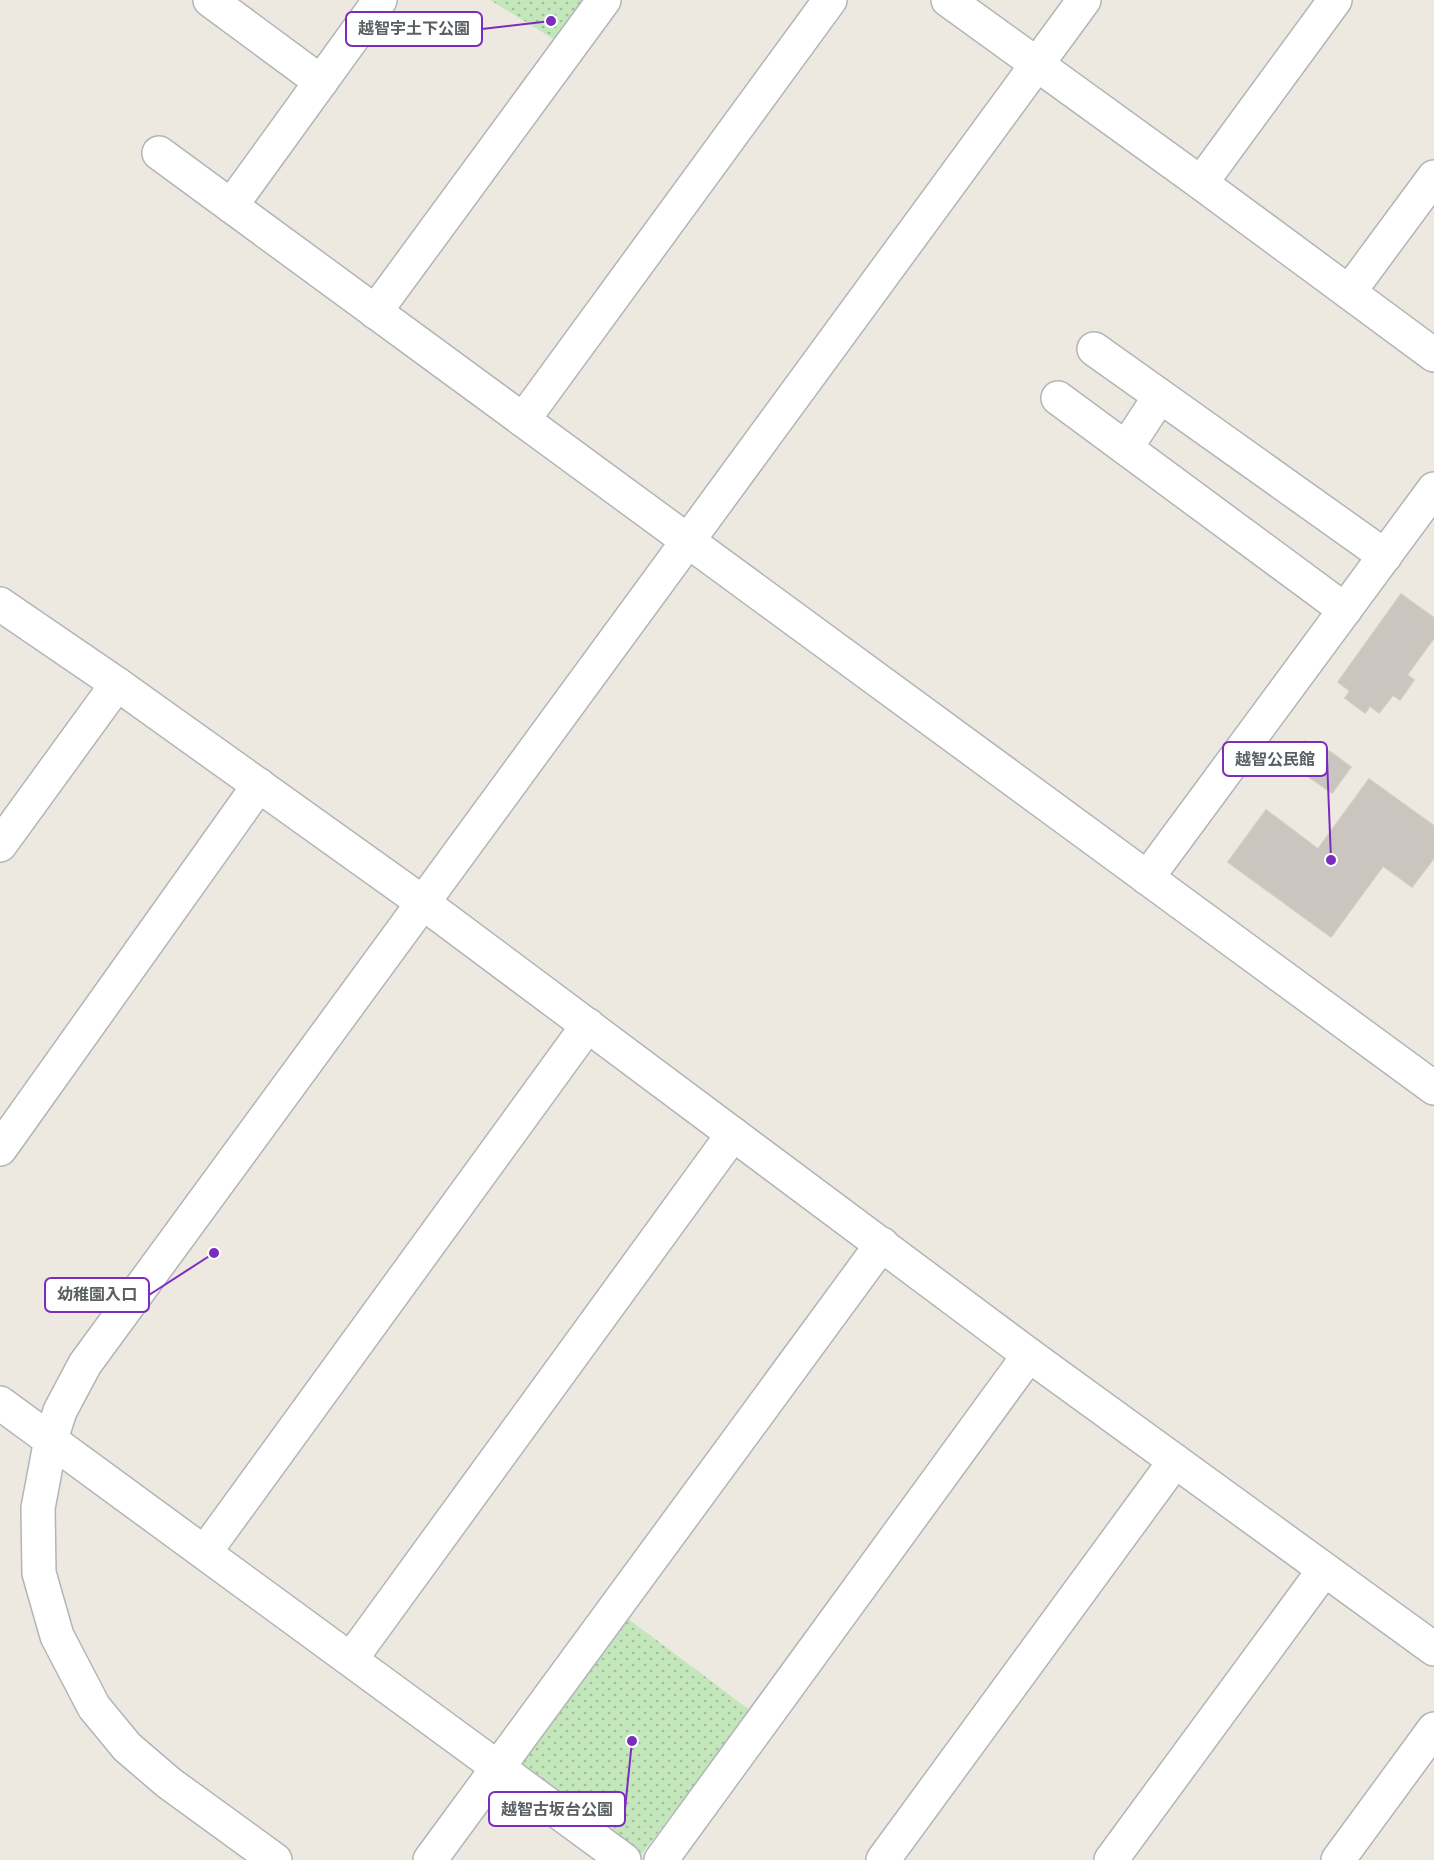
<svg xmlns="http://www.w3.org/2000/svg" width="1434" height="1860" font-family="'Titillium Web','Noto Sans JP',sans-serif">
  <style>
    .park { fill: url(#park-dots) }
    .building { fill: #cac5bf; stroke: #d2c8be; stroke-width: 1.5 }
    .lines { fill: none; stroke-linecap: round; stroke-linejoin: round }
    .minor-casing { stroke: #b1b5b9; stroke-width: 36 }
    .minor { stroke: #fff; stroke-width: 33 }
    .leader { fill: none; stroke: #7b2cbf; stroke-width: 2 }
    .callout-dot { fill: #7b2cbf; stroke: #fff; stroke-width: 2 }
    .callout { fill: #fff; stroke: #7b2cbf; stroke-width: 2 }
    .callout-label { font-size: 16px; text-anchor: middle; font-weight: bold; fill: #595f62 }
  </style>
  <defs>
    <pattern id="park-dots" width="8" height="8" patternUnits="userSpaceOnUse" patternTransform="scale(1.5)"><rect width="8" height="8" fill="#c3e6bb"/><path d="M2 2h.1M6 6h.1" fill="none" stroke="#a1be9b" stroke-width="1.8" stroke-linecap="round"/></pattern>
  </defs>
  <rect width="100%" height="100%" fill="#ede8e0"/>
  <g class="park">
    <path d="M490,0h103l-33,43z"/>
    <path d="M627,1618l124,93 -113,148 -124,-89z"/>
  </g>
  <g class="building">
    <path d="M1401,594l33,24v20l-27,37 7,5 -14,20 -7,-5 -14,18 -9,-7 -5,7 -20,-15 5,-7 -12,-9z"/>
    <path d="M1305,741l20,14 4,-4 22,16 -19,26 -43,-30z"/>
    <path d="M1369,779l65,47v32l-22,29 -29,-21 -52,71 -103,-75 38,-52 52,39z"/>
  </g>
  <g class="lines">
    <g class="minor-casing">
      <g id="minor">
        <path d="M210,0l111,82"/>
        <path d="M948,0l253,183 233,172"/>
        <path d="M159,153l1275,935"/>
        <path d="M1201,183l134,-183"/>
        <path d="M231,206l149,-206"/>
        <path d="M1349,292l85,-115"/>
        <path d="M375,312l229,-312"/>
        <path d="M1094,349l291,207"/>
        <path d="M1058,398l287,212"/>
        <path d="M523,420l307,-420"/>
        <path d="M1126,448l34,-52"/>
        <path d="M0,604l117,80 305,218 607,453 405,294"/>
        <path d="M0,845l117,-161"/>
        <path d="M1147,878l287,-389"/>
        <path d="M0,1149l259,-364"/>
        <path d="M0,1403l624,457"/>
        <path d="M205,1552l383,-527"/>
        <path d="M351,1659l382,-525"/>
        <path d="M275,1860l-106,-77 -42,-36 -33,-40 -37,-71 -18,-63 -1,-65 13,-69 9,-28 25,-47 999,-1364"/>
        <path d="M430,1860l452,-616"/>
        <path d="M661,1860l368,-505"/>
        <path d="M883,1860l292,-399"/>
        <path d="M1111,1860l213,-290"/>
        <path d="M1338,1860l96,-131"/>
      </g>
    </g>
    <use href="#minor" class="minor"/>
  </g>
  <path class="leader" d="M551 21L482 29M1331 860L1327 759M214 1253L149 1295M632 1741L625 1809"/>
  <g class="callout-dot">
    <circle cx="551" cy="21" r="6"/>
    <circle cx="1331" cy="860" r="6"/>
    <circle cx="214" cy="1253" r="6"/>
    <circle cx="632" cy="1741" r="6"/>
  </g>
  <g class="callout">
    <rect x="346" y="12" width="136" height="34" rx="6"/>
    <rect x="1223" y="742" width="104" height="34" rx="6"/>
    <rect x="45" y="1278" width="104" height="34" rx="6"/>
    <rect x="489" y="1792" width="136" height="34" rx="6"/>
  </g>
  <g class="callout-label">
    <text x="414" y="34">越智宇土下公園</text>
    <text x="1275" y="765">越智公民館</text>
    <text x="97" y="1300">幼稚園入口</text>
    <text x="557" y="1815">越智古坂台公園</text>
  </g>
</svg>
